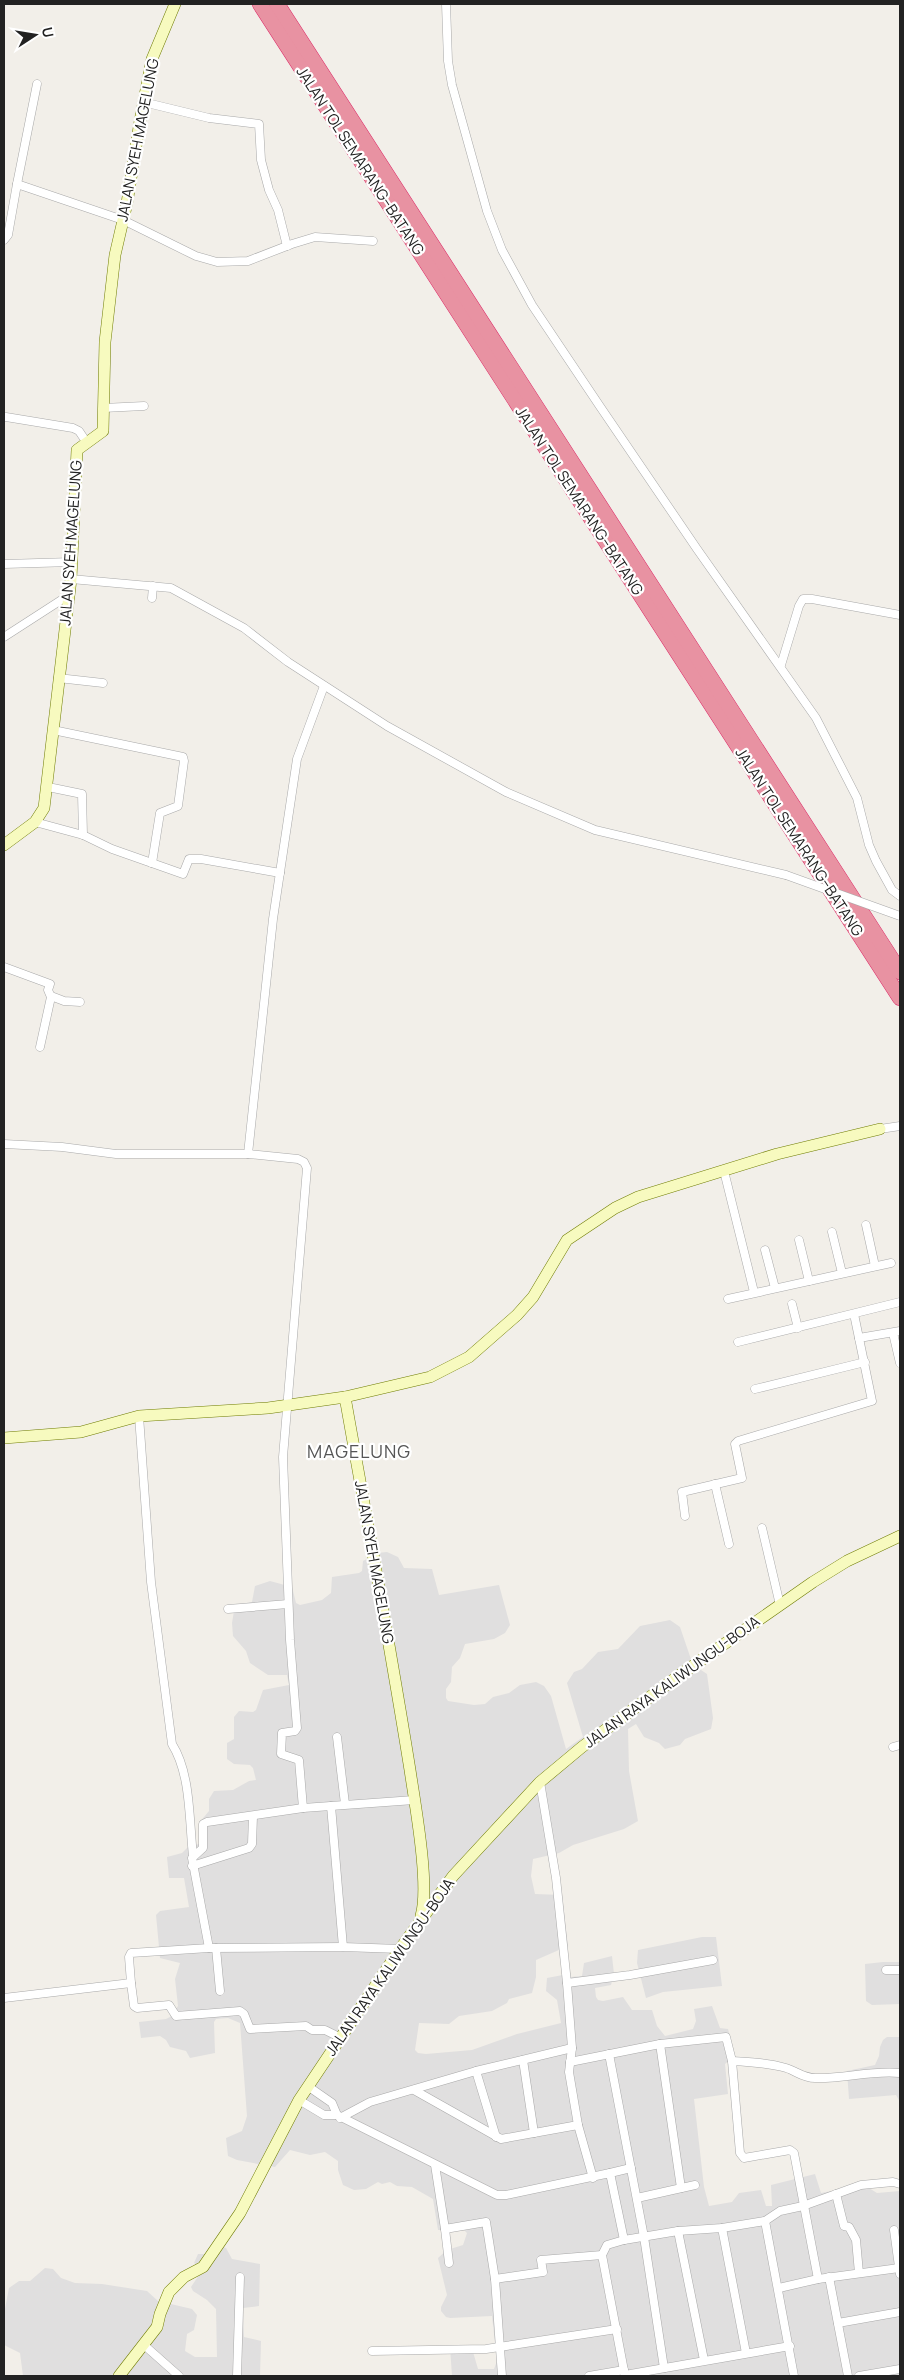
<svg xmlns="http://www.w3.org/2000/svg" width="904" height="2380" font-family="Manrope,sans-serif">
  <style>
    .residential { fill: #e0dfdf }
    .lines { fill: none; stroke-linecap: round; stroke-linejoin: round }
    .street-casing { stroke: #a9a9a9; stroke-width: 9 }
    .secondary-casing { stroke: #707d05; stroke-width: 12 }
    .highway-casing { stroke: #dc2a67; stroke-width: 16 }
    .street { stroke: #fff; stroke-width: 8 }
    .secondary { stroke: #f7fabf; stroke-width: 11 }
    .highway { stroke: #e892a2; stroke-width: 15 }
    .street-bridge-casing { stroke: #a9a9a9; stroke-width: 9; stroke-linecap: butt }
    .street-bridge { stroke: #fff; stroke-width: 8 }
    .labels { text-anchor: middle; stroke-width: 4.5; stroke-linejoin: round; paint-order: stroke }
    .street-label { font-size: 15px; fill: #222; stroke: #fff }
    .quarter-label { font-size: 18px; letter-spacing: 1px; fill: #555; stroke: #fff }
  </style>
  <rect width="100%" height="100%" fill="#f2efe9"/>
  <g class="residential">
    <path d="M387,1552l11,5 6,11 28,1 7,26 60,-10 11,40 -5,8 -11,6 -29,5 -5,14 -8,9 -1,15 -5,7v9l2,3 26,4 11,-1 8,-7 16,-4 11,-8 16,-3 8,4 7,10 15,53 17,-12 -16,-54 7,-11 8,-3 16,-17 20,-3 22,-23 30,-6 10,7 15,44 6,-1 6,4 6,44 -2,11 -26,10 -5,6 -15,4 -6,-6 -15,-6 -8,-13 -8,5 1,42 9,50 -14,8 -51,16 -14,8 -26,6 -2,17 4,18 27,1 6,51 -32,14v17l-4,16 -23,6 -2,4 -15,8 -33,5 -10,8 -30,-1 -4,27 3,3 8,1 46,-4 45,-16 44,-11 -4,-23 -11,-9 1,-13 21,-4 2,3 12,-1 2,-13 28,-7 2,18 -3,11 -16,3 1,9 2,3 5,1 20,-4 9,13h20l5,16 8,10 28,-7 3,-8 -2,-12 18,-3 8,22 8,1 7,26 -10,9 3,30 -34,5 10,88 5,19 23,-4 7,-9 22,-3 5,16h6l-1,-21 44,-11 6,19 28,-5h20l8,5 23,-2v185h-448l-2,-29 21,-2 7,24h16l3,-8 -5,-45 -42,2 -4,-1 -5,-6v-4l6,-12 -9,-37 9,-8 16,-5 4,-12 -3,-3h-26l-5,-31 -21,-12 -15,-1 -7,-4 -8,2 -4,-2 -12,7 -12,1 -11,-5 -5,-15v-9l-13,-9 -15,3 -20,-5 -15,17 -38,-7 -9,-4 -2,-18 16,-7 5,-15 -7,-93 -12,-5 -12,1 -2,3 1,31 -25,5 -4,-7 -16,-4 -4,-7 -6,-4 -19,2 -2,-16 27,-3 4,-2 8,-11 -3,-27 5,-16 -20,-5 -4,-43 4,-4 29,-4 -5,-29h-15l-2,-21 15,-4 6,-6 11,-3v-21l10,-12v-12l5,-8 19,-1 16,-9 7,-1 -3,-12 -3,-3 -16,-1 -7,-5v-16l7,-4v-22l5,-6 14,1 3,-2 7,-20 26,-5 -2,-10h-19l-18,-12 -4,-12 -13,-15 -1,-13 3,-18 17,-3 3,-16 15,-5 22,6 4,16 4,2 22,-5 9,-7 1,-16 27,-4 3,-2 1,-10 14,-8z"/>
    <path d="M702,1937h14l6,49 -59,6 -17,6 -9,-35 1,-13z"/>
    <path d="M883,1962h17v42l-28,1 -6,-4 -1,-37z"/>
    <path d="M887,2037h13v65l-4,-7 -47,4 -2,-28 28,-6 4,-9 1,-9 3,-7z"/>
    <path d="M213,2244l13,4 6,11 28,5 -1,42 -16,2 1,29 17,4 -1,35h-237l-3,-23 -16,-8v-31l5,-26 10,-7h11l15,-13 8,1 8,9 14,5 27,1 45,7 11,10 34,8 5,6 -3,15 -7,4 -2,17 10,6h22l-1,-48 -9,-9 -14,-9 -2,-4 8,-12v-9l-5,-3 4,-9h7z"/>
  </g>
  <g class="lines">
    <g class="street-casing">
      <g id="street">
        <path d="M446,4l2,57 4,24 35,126 15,39 30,55 67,100 98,144 119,169 41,80 12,47 7,16 16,29 8,6"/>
        <path d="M143,102l66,16 50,6 2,36 8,30 9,20 9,36"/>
        <path d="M17,184l20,-100"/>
        <path d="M4,240l4,-5 9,-51 106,36 73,36 21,6 31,-1 44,-17 23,-7 58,4"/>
        <path d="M103,408l41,-2"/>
        <path d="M6,417l67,11 6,3 8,12"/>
        <path d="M4,564l68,-2"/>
        <path d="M71,579l100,9 73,40 44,34 99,64 119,66 89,38 191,45"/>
        <path d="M152,598l1,-12"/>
        <path d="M4,637l65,-42"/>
        <path d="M781,665l18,-59 4,-7h9l88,16"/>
        <path d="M58,678l45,5"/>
        <path d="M53,730l130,27 1,4 -6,45 -18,7 -8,50"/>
        <path d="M48,787l34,7 1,41"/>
        <path d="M35,822l48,13 29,14 71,25 6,-15h12l79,14"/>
        <path d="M4,967l46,17 -2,6 3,7 -11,50"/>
        <path d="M51,996l13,5 16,1"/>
        <path d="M880,1129l20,-3"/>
        <path d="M4,1144l58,3 54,7h132l50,5 6,3 3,6 -24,289 7,183 7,88 -2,3 -13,2 -1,21 18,6 4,48"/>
        <path d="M248,1154l25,-235 24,-160 27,-73"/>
        <path d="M724,1171l30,121"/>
        <path d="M866,1225l9,41"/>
        <path d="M832,1232l10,41"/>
        <path d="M799,1240l10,41"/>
        <path d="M765,1250l10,38"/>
        <path d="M728,1299l163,-36"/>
        <path d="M792,1304l6,24"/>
        <path d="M893,1333l7,30"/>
        <path d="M859,1338l41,-7"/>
        <path d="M738,1342l162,-40"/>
        <path d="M755,1389l110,-27"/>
        <path d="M139,1416l12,166 21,162c19,30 17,76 21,112"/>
        <path d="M715,1484l14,60"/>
        <path d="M685,1516l-3,-24 60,-14 -7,-34 3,-3 134,-40 -18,-87"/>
        <path d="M762,1528l18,77"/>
        <path d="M228,1609l60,-5"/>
        <path d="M337,1737l8,67"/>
        <path d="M893,1747l7,-2"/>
        <path d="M540,1782l16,96 11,105 5,65 -3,24 9,53 15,53"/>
        <path d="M331,1806l12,141"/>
        <path d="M192,1866l57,-18 3,-4 1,-28"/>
        <path d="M216,1948l4,43"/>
        <path d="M400,1949l-57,-2 -134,1 -17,-90 11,-10v-24l4,-2 96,-14 111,-8"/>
        <path d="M886,1970h14"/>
        <path d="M131,1983l3,23 3,2 32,-3 7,11 64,-5 4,3 6,15 56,-3 6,4h13l16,8"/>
        <path d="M567,1983l63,-8 83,-15"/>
        <path d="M4,1998l127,-15 -2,-26 2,-4 78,-5"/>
        <path d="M660,2044l21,144"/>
        <path d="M609,2054l35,183 20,131"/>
        <path d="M523,2060l11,73"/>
        <path d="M732,2061c19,1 37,2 54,7 10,3 17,10 29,10 29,1 56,-8 85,-5"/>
        <path d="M570,2062l90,-18 66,-7 6,24 8,92 4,5 46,-8 4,3 24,126"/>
        <path d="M476,2071l20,66"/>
        <path d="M309,2087l23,16 5,12"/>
        <path d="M414,2090l87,49 77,-14"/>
        <path d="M299,2100l25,15h13l160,80h9l104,-22 14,67"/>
        <path d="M340,2118l30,-16 106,-31 96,-23"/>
        <path d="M435,2165l10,64 41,-7 9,57 7,97"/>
        <path d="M610,2173l21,-5"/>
        <path d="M836,2194l8,32 5,1 7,13 3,33"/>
        <path d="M637,2198l58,-13"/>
        <path d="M765,2221l29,155"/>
        <path d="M722,2228l24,125"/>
        <path d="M445,2229l4,34"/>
        <path d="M894,2230l6,44"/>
        <path d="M678,2231l26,129"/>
        <path d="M829,2277l19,99"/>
        <path d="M495,2279l48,-7 -2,-12 61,-5"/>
        <path d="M779,2288l39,-9 81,-11"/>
        <path d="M838,2323l62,-11"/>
        <path d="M144,2345l35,31"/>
        <path d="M372,2351l114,-2 131,-20"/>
        <path d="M625,2375l165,-29"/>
        <path d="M237,2376l3,-99"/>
        <path d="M589,2376l35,-6"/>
        <path d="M625,2376l-23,-121 5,-10 17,-5 54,-9 44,-3 43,-7 15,-10 23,-5 58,-21 32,-3 7,2"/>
        <path d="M859,2376l41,-7"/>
      </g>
    </g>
    <g class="secondary-casing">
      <g id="secondary">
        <path d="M4,845l31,-23 9,-14 27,-229 6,-129 26,-19 2,-89 10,-87 12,-52 13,-82 12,-62 23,-55"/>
        <path d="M345,1397l85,-20 39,-20 48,-42 16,-18 34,-57 48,-32 23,-11 139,-43 103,-25"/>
        <path d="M4,1438l77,-6 58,-16 129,-8 77,-11c22,124 45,248 65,373 5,34 20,115 11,146"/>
        <path d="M119,2376l38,-49 3,-13 9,-22 15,-15 19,-10 37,-54 59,-113 101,-151 53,-73 87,-94 42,-35 95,-70 136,-95 34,-21 53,-25"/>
      </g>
    </g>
    <g class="highway-casing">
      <g id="highway">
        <path d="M260,4l640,994"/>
        <path d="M277,4l623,968"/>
      </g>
    </g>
    <use href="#street" class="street"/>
    <use href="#secondary" class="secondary"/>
    <use href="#highway" class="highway"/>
    <g class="street-bridge-casing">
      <path id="street-bridge" d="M786,875l114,41"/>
    </g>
    <use href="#street-bridge" class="street-bridge"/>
  </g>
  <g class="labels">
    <g class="street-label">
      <text transform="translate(138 140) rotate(-79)" y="5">JALAN SYEH MAGELUNG</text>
      <text transform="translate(360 161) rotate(57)" y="5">JALAN TOL SEMARANG–BATANG</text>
      <text transform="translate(579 501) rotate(57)" y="5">JALAN TOL SEMARANG–BATANG</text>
      <text transform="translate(71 543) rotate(-86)" y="5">JALAN SYEH MAGELUNG</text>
      <text transform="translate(799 842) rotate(57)" y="5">JALAN TOL SEMARANG–BATANG</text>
      <text transform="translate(374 1562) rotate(80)" y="5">JALAN SYEH MAGELUNG</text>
      <text transform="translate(672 1682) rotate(-36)" y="5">JALAN RAYA KALIWUNGU-BOJA</text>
      <text transform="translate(390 1967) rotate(-55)" y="5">JALAN RAYA KALIWUNGU-BOJA</text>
    </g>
    <g class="quarter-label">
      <text x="359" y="1458">MAGELUNG</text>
    </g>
  </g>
  <rect width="904" height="2380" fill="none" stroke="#222222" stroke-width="10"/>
  <g transform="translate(35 35) rotate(78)" stroke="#ffffff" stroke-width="4" paint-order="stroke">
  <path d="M0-4L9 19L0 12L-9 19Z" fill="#222222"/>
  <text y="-8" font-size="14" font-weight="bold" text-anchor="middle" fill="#222222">U</text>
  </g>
</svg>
